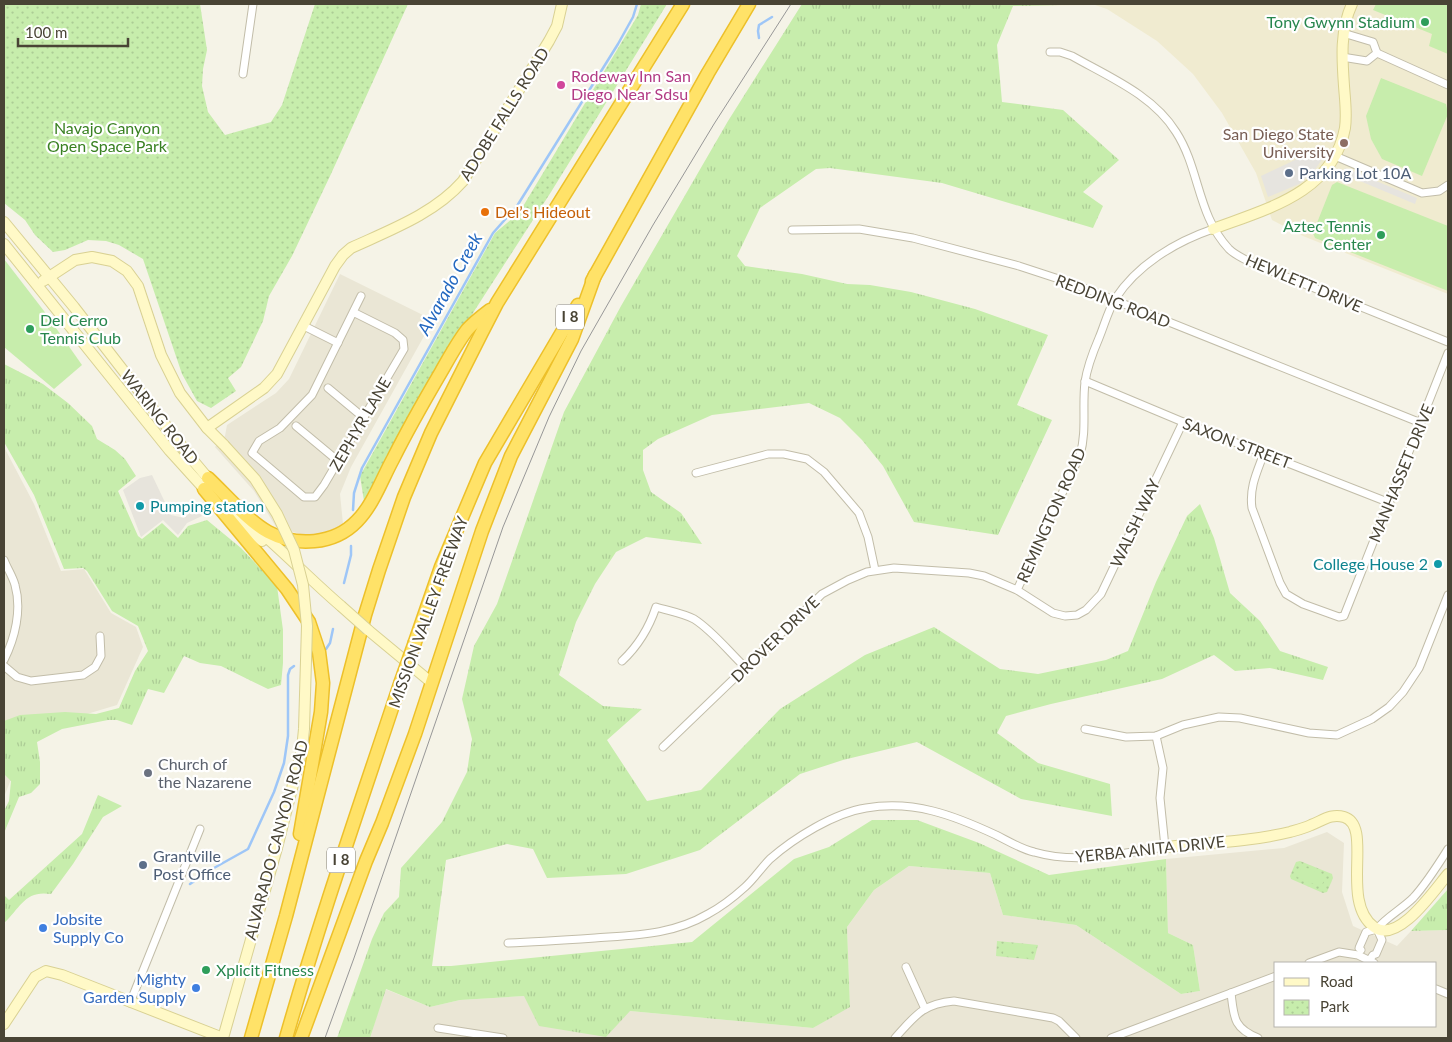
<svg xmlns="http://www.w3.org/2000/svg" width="1452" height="1042" font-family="Lato,sans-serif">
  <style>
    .residential { fill: #eae6d5; fill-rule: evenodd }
    .industrial { fill: #e7e4dc }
    .education { fill: #f0ebd0 }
    .grass { fill: url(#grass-tufts) }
    .park { fill: url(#park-dots) }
    .pitch { fill: #c7edac }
    .parking { fill: #e6e4df }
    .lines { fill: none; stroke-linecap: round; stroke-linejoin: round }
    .stream { stroke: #9ec6f7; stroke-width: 2.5 }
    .street-casing { stroke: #c2bda9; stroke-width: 9 }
    .secondary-casing { stroke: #d9d193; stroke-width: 12 }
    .highway-casing { stroke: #edc02a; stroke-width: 15 }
    .street { stroke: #fff; stroke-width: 7 }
    .secondary { stroke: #fff9c7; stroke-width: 10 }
    .highway { stroke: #ffe268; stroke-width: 12 }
    .tram { stroke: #979797; stroke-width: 1 }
    .secondary-bridge-casing { stroke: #d9d193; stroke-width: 12; stroke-linecap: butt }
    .highway-bridge-casing { stroke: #edc02a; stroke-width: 15; stroke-linecap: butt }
    .secondary-bridge { stroke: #fff9c7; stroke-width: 10 }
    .highway-bridge { stroke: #ffe268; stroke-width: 12 }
    .leisure-dot { fill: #2e9e5b; stroke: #fff; stroke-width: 2 }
    .hotel-dot { fill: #d1479c; stroke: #fff; stroke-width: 2 }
    .education-dot { fill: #8d6e63; stroke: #fff; stroke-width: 2 }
    .service-dot { fill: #5c6f8a; stroke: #fff; stroke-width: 2 }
    .food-dot { fill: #e8710a; stroke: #fff; stroke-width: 2 }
    .culture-dot { fill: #0f9aa8; stroke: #fff; stroke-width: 2 }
    .worship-dot { fill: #6b7280; stroke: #fff; stroke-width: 2 }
    .shop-dot { fill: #3f7fe0; stroke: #fff; stroke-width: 2 }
    .labels { text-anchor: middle; stroke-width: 4.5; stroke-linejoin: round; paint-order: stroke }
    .shield { fill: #fff; stroke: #807c72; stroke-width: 1 }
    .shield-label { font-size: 15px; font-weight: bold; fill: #494435 }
    .leisure-label { font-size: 16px; fill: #27864d; stroke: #fff; text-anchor: end }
    .hotel-label { font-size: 16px; fill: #b23c85; stroke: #fff; text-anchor: start }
    .street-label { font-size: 16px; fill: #494435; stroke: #fff }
    .park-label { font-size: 16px; fill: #398122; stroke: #fff }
    .education-label { font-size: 16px; fill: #785e54; stroke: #fff; text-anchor: end }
    .service-label { font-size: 16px; fill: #4e5e75; stroke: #fff; text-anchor: start }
    .food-label { font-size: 16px; fill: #c56008; stroke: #fff; text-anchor: start }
    .culture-label { font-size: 16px; fill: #0d838f; stroke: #fff; text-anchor: start }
    .worship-label { font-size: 16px; fill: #5b616d; stroke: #fff; text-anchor: start }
    .shop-label { font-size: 16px; fill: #366cbe; stroke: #fff; text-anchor: start }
    .water-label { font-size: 18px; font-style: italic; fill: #2368c0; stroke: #fff }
  </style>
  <defs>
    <pattern id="grass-tufts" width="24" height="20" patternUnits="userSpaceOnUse" patternTransform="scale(1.25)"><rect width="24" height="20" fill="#c7edac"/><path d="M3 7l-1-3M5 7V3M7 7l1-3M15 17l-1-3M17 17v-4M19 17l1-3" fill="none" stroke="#accc95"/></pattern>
    <pattern id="park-dots" width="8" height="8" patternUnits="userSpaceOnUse" patternTransform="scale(1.25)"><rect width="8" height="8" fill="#c7edac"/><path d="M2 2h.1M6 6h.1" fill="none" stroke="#accc95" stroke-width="1.8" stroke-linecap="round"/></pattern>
  </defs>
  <rect width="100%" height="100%" fill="#f5f3e7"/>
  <g class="residential">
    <path d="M340,274l93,46 -82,147 -11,27 3,30 -8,5 -20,7 -15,-2 -24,-7 -22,-36 -39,-44 10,-11 2,-11 49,-32 13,-14z"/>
    <path d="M4,447l30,57 27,67 23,-2 27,44 25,14 7,20 -26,58 -87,26 -26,66z"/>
    <path d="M1327,832l17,11 -2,49 11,34 44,20 14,-15 37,-1v108h-1078l15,-49 45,18 30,-7 64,-4 106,15 183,17 37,-22 -3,-79 27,-37 35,-24 81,7 13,42 73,10 105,69 19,-3 -7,-46 -25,-12 -2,-74 118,-11zM1276,963h160v63h-160z"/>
  </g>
  <path class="industrial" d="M152,475l19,40 13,3 12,-10 6,8 -15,7 -9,12 -15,-15 -22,17 -18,-47 17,-12z"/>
  <path class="education" d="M1009,4h439v290l-145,-58 -31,-16 -16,-47 -34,-60 -29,-39 -36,-33 -50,-32 -12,-4 -82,1z"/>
  <g class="grass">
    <path d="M802,4h302l-91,2 -16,39 5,57 61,8 56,50 -36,32 20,14 -10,22 -151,-45 -112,-15 -14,1 -56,39 -23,48 8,10 57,8 45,10 23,1 41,7 64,17 73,26 -31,70 35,15 -54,115 -84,-13 -31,-56 -21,-26 -22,-22 -31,-15 -97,12 -54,24 -15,11v20l8,22 30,21 21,31 -56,-7 -30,15 -21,32 -19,38 -17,53 44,31 39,3 -35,31 40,61 54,-11 79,-81 85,-54 69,-28 66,42 38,5 68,-14 22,-9 28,-69 31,-66 13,-12 14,34 16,55 30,28 20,30 48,16 -5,13 -53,-12 -35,3 -21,-16 -52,24 -111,25 -45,12 -9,17 41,30 72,21 2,32 -91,-17 -104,-57 -74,18 -43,14 -100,76 -74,24 -79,4 -14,-29 -26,-5 -61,16 -14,106h19l241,-24 102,-83 35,-12 43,-27h45l62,23 70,32 117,-16 2,74 25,12 7,46 -19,3 -105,-69 -73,-10 -13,-42 -81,-7 -35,24 -27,37 3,80 -37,21 -183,-17 -24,26 -67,-11 -15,-30 -64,4 -30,7 -44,-18 -16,49h-33l35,-99 12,-26 15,-16 2,-29 41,-46 25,-50 5,-33 -10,-40 12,-53 23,-42 67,-192 57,-106 107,-185z"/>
    <path d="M4,364l39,20 25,19 24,23 5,13 18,11 10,9 11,17 -18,15 20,45 4,3 20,-16 16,15 10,-12 19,-6 34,28 36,38 6,44v33l-2,22 -13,4 -47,-23 -21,-3 -16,-7 -20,37 -16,-4 -16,36 -15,-5h-9l-46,9 -25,13 3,20v22l-9,9 -12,4 -15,36v-22l5,-10 2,-20 -7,-7v-53l16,-6 45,-3 31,2 23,-6 16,-37 13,-20 -10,-25 -26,-15 -25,-40 -4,-3 -19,1 -30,-74 -30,-53z"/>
    <path d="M98,795l24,11 -19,11 -30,47 -22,30c-26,-4 -30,13 -47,29v-28l5,5 73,-66z"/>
    <path d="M1448,889v41l-37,1z"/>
  </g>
  <g class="park">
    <path d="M4,4h196l7,46 -4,19 -1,17 6,26 17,23 46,-13 11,-17 33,-101h93l-77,170 -39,82 -23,40 -6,25 -22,46 -13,11 8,13 -25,17 -14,-7 -15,-27 -39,-115 -24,-14 -13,-4 -18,-1 -23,10 -12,2 -18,-17 -10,-15 -21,-17z"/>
    <path d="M641,4h26l-116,188 -116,180 -33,57 -38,72 -4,-25 135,-243 24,-20 119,-198z"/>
    <path d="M1300,861l32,13 1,4 -6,14 -4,1 -32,-14 -1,-3 6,-14z"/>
    <path d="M997,941l41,4 -4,15 -38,-4z"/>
  </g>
  <g class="pitch">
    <path d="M1376,4h72v50l-19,-8 3,-12 -59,-24z"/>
    <path d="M1381,78l65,26 2,10 -26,62 -40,-17 -11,-20 -5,-23z"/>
    <path d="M1337,182l111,44v65l-133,-53 -2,-5 19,-48z"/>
    <path d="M4,259l40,52 38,54 -28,24 -50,-42z"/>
    <path d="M1302,866l24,10 -5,11 -24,-10z"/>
    <path d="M1004,943l26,3 -1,12 -26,-3z"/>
  </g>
  <g class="parking">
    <path d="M1314,151l12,2 -11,17 -16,14 -31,13 -7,-21z"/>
    <path d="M1345,168l72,30 -2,6 -72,-30z"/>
  </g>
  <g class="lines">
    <g class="stream">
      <path d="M759,38l-1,-7 1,-6 13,-8"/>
      <path d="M353,510l1,-17 8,-25 131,-235 24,-27 101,-162 15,-27 4,-13"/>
      <path d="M344,583l7,-28v-9"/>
      <path d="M326,649l4,-6 3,-14"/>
      <path d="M190,884l24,-16 34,-19 26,-57 10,-29 4,-27v-61l2,-6 4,-3"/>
    </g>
    <g class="street-casing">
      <g id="street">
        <path d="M1050,52h10l12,4c37,21 81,39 104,76 24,37 21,83 53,117 6,6 15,10 23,14l196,79"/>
        <path d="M1377,53l71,32"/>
        <path d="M1342,57l25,4 10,-8 -4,-11 -30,-9"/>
        <path d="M243,74l10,-70"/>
        <path d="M1335,156l87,37 17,-2 9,-6"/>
        <path d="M792,230l67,-1 54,9 106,28 55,18 40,16 307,123"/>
        <path d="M353,312l42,21 8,7 1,9 -80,136 -9,12h-11l-52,-44 7,-12 21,-13 32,-33 49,-99"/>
        <path d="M304,326l34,17"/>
        <path d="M1085,381l98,41 207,81"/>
        <path d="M328,388l36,30"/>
        <path d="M296,426l42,35"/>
        <path d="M1264,453c-7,19 -15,35 -12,55l28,75 6,11 17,10 36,13 5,-1 104,-263"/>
        <path d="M696,473l72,-19h16l23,5 17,13 35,41 9,24 7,33"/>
        <path d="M4,560c3,8 9,17 11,25 7,25 0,53 -11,75"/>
        <path d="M1017,590l63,-135c7,-24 2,-48 5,-73 2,-14 8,-30 14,-44 5,-12 9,-27 16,-39 22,-34 60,-57 98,-70"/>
        <path d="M622,661c16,-15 27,-33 34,-54 13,4 26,6 38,12 19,12 35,33 52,49"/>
        <path d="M4,666l13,11 14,4 52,-6 12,-8 6,-11 -1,-20"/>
        <path d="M1085,729l41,8 30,-1 27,-11 36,-8 21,1 69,15 28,2 35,-16 17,-12 14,-15 16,-24 29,-73"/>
        <path d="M663,747l159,-153 26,-14 19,-8 27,-4 75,5 15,3 33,14 36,23 12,3 12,-1 9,-5 15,-16 82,-172"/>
        <path d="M1377,929c8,-11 25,-20 36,-31 13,-14 25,-33 35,-49"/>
        <path d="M508,943c29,-1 58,-3 87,-5 41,-3 77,-3 113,-24 13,-7 26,-17 37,-27 9,-8 16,-19 25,-28 24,-21 64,-46 96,-51 48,-8 87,7 130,27 12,6 25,14 38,17 45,13 86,1 131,-5l-5,-49 3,-30 -7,-32"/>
        <path d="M1361,950l-2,-2 7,-16 11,-3"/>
        <path d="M1369,961l4,-6 3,-1 6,-14 -5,-11"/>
        <path d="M1309,963l30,-11 19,3 16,8"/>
        <path d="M906,967l19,42"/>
        <path d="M1436,989l12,5"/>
        <path d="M1231,993c3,24 2,35 27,45"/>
        <path d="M130,1003l70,-174"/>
        <path d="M438,1028l65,10"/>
        <path d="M895,1038c20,-22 27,-34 59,-37l99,17 6,3 17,17"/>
        <path d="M1111,1038l165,-62"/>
      </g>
    </g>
    <g class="secondary-casing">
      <g id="secondary">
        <path d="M4,222l70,85 117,151 21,25"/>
        <path d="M1213,229c53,-20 120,-36 132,-101 2,-14 0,-28 -1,-42 -2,-28 -4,-56 8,-82"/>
        <path d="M4,244l166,207 38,42"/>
        <path d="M43,281l32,-21 17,-3 20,4 15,10 11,15 23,69 19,38 27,35 17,17"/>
        <path d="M207,428l57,-40 13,-14 58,-108 8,-11 8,-7c39,-18 83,-34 112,-67l86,-140 8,-15 5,-22"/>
        <path d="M226,509l36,32"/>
        <path d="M259,531c28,24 54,51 82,75"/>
        <path d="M368,630l64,53"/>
        <path d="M1165,847c41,-4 84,-5 125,-15 7,-2 15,-4 21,-7 11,-4 20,-12 33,-8 30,9 -5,84 30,110 24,18 61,-38 74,-53"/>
        <path d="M4,1024l31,-47 11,-6 16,4 161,63"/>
        <path d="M223,1038l54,-190"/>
      </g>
    </g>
    <g class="highway-casing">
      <g id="highway">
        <path d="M592,281l116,-208 41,-69"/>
        <path d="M208,478c17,16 40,43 60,54 28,15 66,13 89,-11 16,-16 25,-42 36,-62 15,-30 31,-58 48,-87 8,-14 16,-29 26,-42 6,-7 15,-14 23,-20"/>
        <path d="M204,489l83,100 22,33 10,30 4,31 -2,29 -21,122"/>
        <path d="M415,642l26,-75 44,-104 93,-158"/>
        <path d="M251,1038l35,-122 79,-301 14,-45 25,-73 27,-64 50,-99 16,-31 186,-299"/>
        <path d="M286,1038c34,-119 75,-236 114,-354"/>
        <path d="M301,1038l65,-177 16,-38 33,-89 67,-203 29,-75 61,-117 23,-64"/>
      </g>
    </g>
    <use href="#street" class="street"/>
    <use href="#secondary" class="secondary"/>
    <use href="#highway" class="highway"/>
    <path class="tram" d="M325,1038l29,-80 149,-431 46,-110 32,-66 72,-126 61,-101 77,-120"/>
    <g class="secondary-bridge-casing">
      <g id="secondary-bridge">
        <path d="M224,445l31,34 22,35 17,36 9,35 4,41 -3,103 -2,20 -25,99"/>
        <path d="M341,606l27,24"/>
      </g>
    </g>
    <g class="highway-bridge-casing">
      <path id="highway-bridge" d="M400,684l15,-42"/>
    </g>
    <use href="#secondary-bridge" class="secondary-bridge"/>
    <use href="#highway-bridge" class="highway-bridge"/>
  </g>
  <g class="leisure-dot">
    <circle cx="1425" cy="22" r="5"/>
    <circle cx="1381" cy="235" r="5"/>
    <circle cx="30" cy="329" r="5"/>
    <circle cx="206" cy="970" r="5"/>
  </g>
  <circle class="hotel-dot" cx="561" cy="85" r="5"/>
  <circle class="education-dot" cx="1344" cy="143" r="5"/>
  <g class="service-dot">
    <circle cx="1289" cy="173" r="5"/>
    <circle cx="143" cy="865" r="5"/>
  </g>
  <circle class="food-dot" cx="485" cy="212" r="5"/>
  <g class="culture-dot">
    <circle cx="140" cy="506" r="5"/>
    <circle cx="1438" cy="564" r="5"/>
  </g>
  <circle class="worship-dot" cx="148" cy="773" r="5"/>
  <g class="shop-dot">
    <circle cx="43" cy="928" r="5"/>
    <circle cx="196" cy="988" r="5"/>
  </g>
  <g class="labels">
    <g class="shield">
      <rect x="556" y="304.5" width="28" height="25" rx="4"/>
      <rect x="327" y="847.5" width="28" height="25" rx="4"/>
    </g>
    <g class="shield-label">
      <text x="570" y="322">I 8</text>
      <text x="341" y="865">I 8</text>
    </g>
    <g class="leisure-label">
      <text x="1415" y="28">Tony Gwynn Stadium</text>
      <text x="1371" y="232">Aztec Tennis<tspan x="1371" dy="18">Center</tspan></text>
      <text x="40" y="326" text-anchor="start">Del Cerro<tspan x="40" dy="18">Tennis Club</tspan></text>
      <text x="216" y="976" text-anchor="start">Xplicit Fitness</text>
    </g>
    <g class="hotel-label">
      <text x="571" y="82">Rodeway Inn San<tspan x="571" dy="18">Diego Near Sdsu</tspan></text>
    </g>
    <g class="street-label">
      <text transform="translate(504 114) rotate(-58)" y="6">ADOBE FALLS ROAD</text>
      <text transform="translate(1304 283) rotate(23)" y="6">HEWLETT DRIVE</text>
      <text transform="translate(1113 301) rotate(21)" y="6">REDDING ROAD</text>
      <text transform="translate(160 417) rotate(52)" y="6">WARING ROAD</text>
      <text transform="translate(360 424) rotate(-60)" y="6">ZEPHYR LANE</text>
      <text transform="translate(1237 443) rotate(21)" y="6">SAXON STREET</text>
      <text transform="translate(1401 473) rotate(-68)" y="6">MANHASSET DRIVE</text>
      <text transform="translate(1051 515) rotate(-66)" y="6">REMINGTON ROAD</text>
      <text transform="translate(1135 523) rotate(-65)" y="6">WALSH WAY</text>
      <text transform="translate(428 612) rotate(-70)" y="6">MISSION VALLEY FREEWAY</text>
      <text transform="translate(775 639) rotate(-44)" y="6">DROVER DRIVE</text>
      <text transform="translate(276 840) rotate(-75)" y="6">ALVARADO CANYON ROAD</text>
      <text transform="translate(1150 849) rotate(-6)" y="6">YERBA ANITA DRIVE</text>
    </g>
    <g class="park-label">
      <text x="107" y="134">Navajo Canyon<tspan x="107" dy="18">Open Space Park</tspan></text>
    </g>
    <g class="education-label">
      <text x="1334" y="140">San Diego State<tspan x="1334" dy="18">University</tspan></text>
    </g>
    <g class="service-label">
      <text x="1299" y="179">Parking Lot 10A</text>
      <text x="153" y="862">Grantville<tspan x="153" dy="18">Post Office</tspan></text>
    </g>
    <g class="food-label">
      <text x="495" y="218">Del’s Hideout</text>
    </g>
    <g class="culture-label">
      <text x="150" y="512">Pumping station</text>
      <text x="1428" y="570" text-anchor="end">College House 2</text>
    </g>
    <g class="worship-label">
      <text x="158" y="770">Church of<tspan x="158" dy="18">the Nazarene</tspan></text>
    </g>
    <g class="shop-label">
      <text x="53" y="925">Jobsite<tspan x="53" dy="18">Supply Co</tspan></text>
      <text x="186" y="985" text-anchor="end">Mighty<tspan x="186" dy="18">Garden Supply</tspan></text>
    </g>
    <g class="water-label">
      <text transform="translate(450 284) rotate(-61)" y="6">Alvarado Creek</text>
    </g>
  </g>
  <rect width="1452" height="1042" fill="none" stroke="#494435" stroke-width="10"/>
  <rect x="1274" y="962" width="162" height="65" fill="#ffffff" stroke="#b6b4ae"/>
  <rect x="1284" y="978" width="25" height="8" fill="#fff9c7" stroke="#b6b4ae"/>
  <text x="1320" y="987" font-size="15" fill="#494435">Road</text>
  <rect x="1284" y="1000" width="25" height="15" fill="url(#park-dots)" stroke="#b6b4ae"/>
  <text x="1320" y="1012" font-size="15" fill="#494435">Park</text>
  <path d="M18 38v8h110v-8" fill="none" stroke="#494435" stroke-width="2.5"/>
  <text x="25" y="38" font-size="15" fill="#494435" stroke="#ffffff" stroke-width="4" paint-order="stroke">100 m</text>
</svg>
